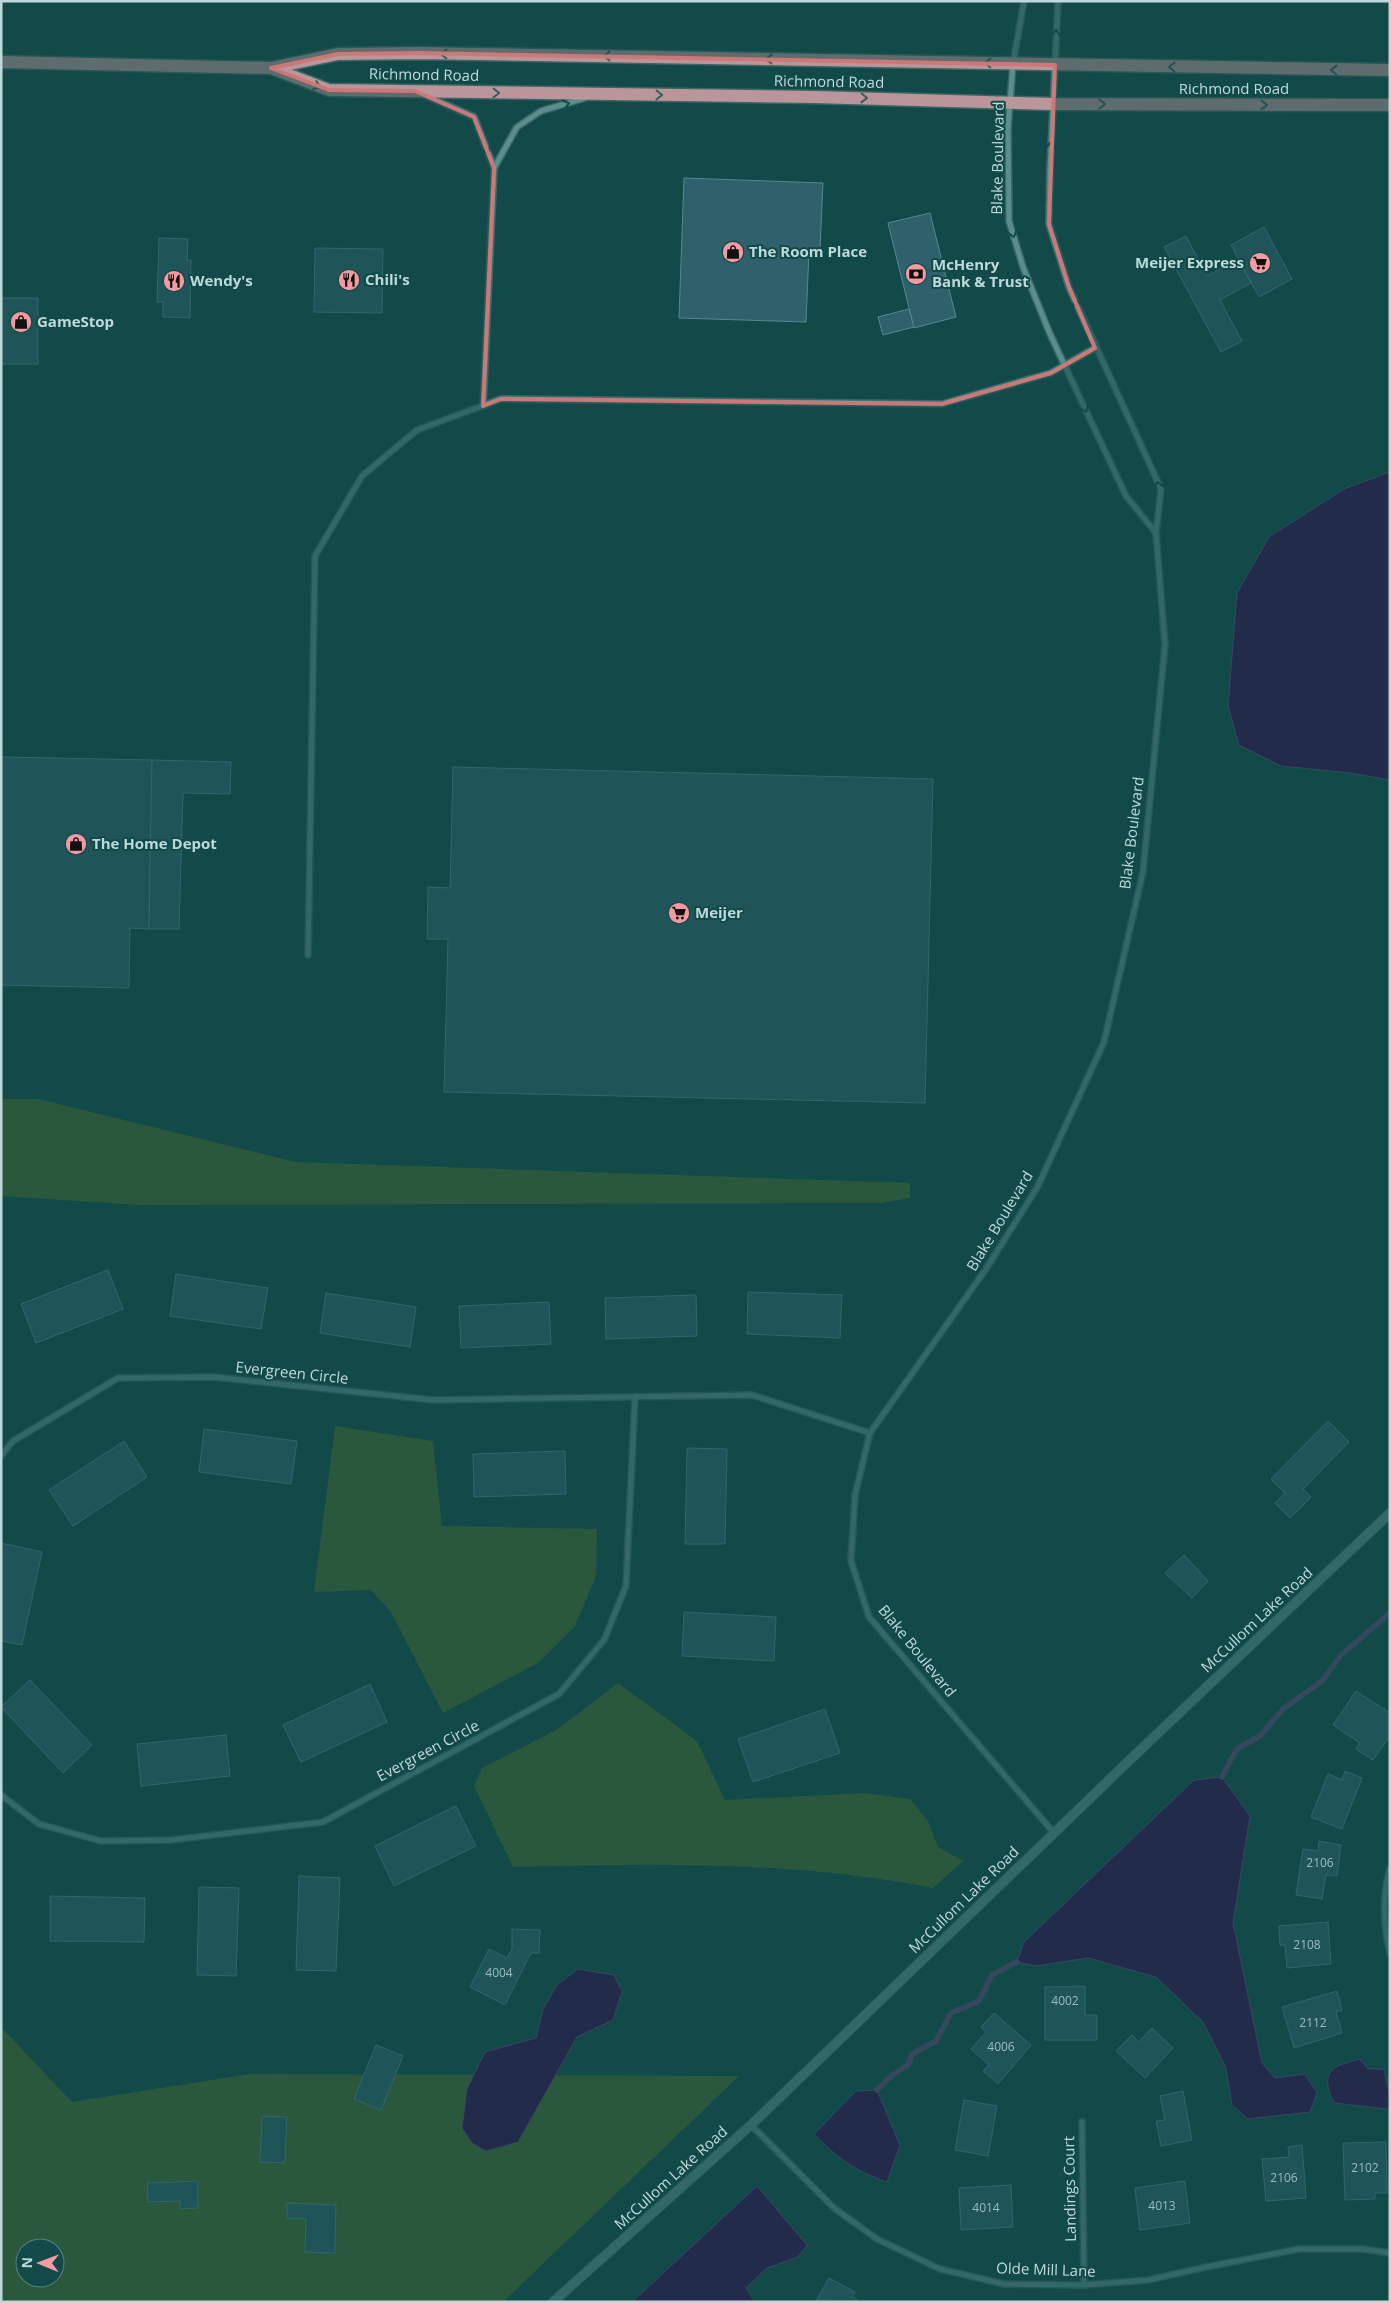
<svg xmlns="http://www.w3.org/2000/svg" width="1391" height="2303" font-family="'Open Sans',sans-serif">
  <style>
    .green { fill: #45682d; fill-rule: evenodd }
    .water { fill: #39064c; stroke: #614576 }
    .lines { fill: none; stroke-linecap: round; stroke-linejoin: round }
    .stream { stroke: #614576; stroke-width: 5.5 }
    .building { fill: #2f616c; stroke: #568894 }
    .minor-casing { stroke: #3e6565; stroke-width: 8 }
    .tertiary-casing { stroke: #3e6565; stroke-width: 11 }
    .primary-casing { stroke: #3e6565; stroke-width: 15 }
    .minor { stroke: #598e8d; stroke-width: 5 }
    .tertiary { stroke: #598e8d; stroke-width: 9 }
    .primary { stroke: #ba969a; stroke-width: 12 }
    .oneway { stroke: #124a4a }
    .oneway2 { stroke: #3c5d5e }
    .marked { fill: none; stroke: #cc7878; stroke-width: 4; stroke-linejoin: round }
    .labels { text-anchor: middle; stroke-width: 4; stroke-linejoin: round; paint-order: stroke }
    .number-label { font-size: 12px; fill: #9bbbbe }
    .street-label { font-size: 15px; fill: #bfd9d9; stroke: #124a4a }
    .poi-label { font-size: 15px; font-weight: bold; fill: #bfd9d9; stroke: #124a4a; text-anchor: start }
  </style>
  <rect width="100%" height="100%" fill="#124a4a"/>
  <g class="green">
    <path d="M1,1099h37l258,63 614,21v15l-29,5 -741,2 -139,-9z"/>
    <path d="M335,1426l98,15 9,85 155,3 -1,47 -21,50 -37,37 -95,50 -52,-101 -20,-22 -57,2z"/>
    <path d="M618,1683l79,58 28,59 140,-7 45,6 18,22 10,26 25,14 -30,27c-138,-27 -279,-25 -420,-21l-39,-81 8,-18 76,-39z"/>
    <path d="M1,2027l71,75 178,-28 489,2 -236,226h-502zM25,2248h30v30h-30z"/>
  </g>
  <g class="water">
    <path d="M1390,472v308l-39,-7 -70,-7 -42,-21 -11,-39 9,-113 32,-56 75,-48z"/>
    <path d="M1222,1777l28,39 -17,107 29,140 13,15 30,-4 12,19 -7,19 -62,7 -16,-14 -6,-37 -23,-46 -47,-45 -68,-19 -52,8 -19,-4 7,-20 170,-162z"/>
    <path d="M578,1969l36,6 8,17 -9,28 -36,17 -59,105 -32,9 -14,-8 -10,-15 5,-39 18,-37 51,-14 7,-29 14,-24z"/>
    <path d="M1360,2059l8,10h16l6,26v11l-3,3 -53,-6c-15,-32 -2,-37 26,-44z"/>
    <path d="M877,2090l23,55 -13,37c-32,-11 -50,-24 -73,-48l42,-43z"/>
    <path d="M757,2186l50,59 -9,12 -31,11 -21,20 9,14h-123z"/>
  </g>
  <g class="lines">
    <g class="stream">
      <path d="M1222,1777l15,-28 23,-13 23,-27 39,-28 19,-26 49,-42"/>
      <path d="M877,2090l15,-15 16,-10 4,-11 24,-13 15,-28 28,-12 13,-26 25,-13"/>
    </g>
  </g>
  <g class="building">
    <path d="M684,178l139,5 -3,65 -11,3 -3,71 -127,-4z"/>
    <path d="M930,213l26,104 -42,11 -26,-105z"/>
    <path d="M1264,227l28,52 -33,18 -28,-52z"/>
    <path d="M1186,236l21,40 31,-17 13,24 -31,17 22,41 -21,11 -57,-105z"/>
    <path d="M159,238l29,1 -1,21h4l-1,58 -27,-1v-15h-6z"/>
    <path d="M315,248l68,1 -1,64 -68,-1z"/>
    <rect x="1" y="298" width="37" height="66"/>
    <path d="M909,309l5,18 -31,8 -5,-18z"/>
    <path d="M1,757l151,3 -3,169 -19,-1 -1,60 -128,-3z"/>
    <path d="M152,760l79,2 -1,32 -47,-1 -4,136h-30z"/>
    <path d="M453,767l480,12 -8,324 -481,-11 4,-153h-21l1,-52 22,1z"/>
    <path d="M108,1270l15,39 -87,34 -15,-39z"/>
    <path d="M176,1274l92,14 -7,41 -91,-13z"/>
    <path d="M748,1292l94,3 -2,43 -93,-4z"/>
    <path d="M326,1293l90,14 -6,40 -90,-14z"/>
    <path d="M696,1295l1,41 -91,3 -1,-41z"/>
    <path d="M549,1302l2,42 -90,4 -2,-42z"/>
    <path d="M1328,1421l21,21 -46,47 8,8 -21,21 -15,-15 10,-10 -14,-14z"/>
    <path d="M204,1429l93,12 -6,43 -92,-12z"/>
    <path d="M124,1441l23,36 -74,49 -24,-36z"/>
    <path d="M687,1448l40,1 -2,95h-40z"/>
    <path d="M565,1451l1,43 -92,3 -1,-43z"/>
    <path d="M1,1543l41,9 -20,93 -21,-4z"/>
    <path d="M1184,1555l24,26 -16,17 -27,-25z"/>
    <path d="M684,1612l92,5 -2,44 -92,-5z"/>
    <path d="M30,1680l62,65 -29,28 -62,-66z"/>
    <path d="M370,1684l17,38 -86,40 -18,-37z"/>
    <path d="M1356,1691l34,22v23l-17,24 -17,-11 4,-6 -27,-18z"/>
    <path d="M825,1709l15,44 -87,29 -15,-43z"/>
    <path d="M226,1735l4,41 -89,10 -4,-42z"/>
    <path d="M1345,1771l17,7 -20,51 -31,-12 17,-43 14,6z"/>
    <path d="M456,1806l20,40 -82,40 -19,-40z"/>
    <path d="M1319,1841l22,4 -4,31 -11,-1 -4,24 -26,-4 7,-46 15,2z"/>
    <path d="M299,1876l41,2 -4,93 -40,-1z"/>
    <path d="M199,1887l40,1 -3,88 -39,-1z"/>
    <path d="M50,1896l95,2 -1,44 -94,-1z"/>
    <path d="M1328,1922l3,42 -44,4 -2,-23h-5l-1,-19z"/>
    <path d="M512,1929l28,1 -1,23h-8l-26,52 -35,-18 19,-38 18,9 5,-9z"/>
    <path d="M1085,1986v29h12v25h-52v-53z"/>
    <path d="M1337,1991l5,19 -6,2 6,21 -48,15 -12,-41z"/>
    <path d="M994,2013l37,32 -33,39 -15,-13 6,-6 -18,-16 15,-17 -5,-5z"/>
    <path d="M1152,2028l21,20 -28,30 -29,-27 16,-16 7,7z"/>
    <path d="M376,2045l27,11 -22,54 -27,-11z"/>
    <path d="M1183,2091l9,49 -31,6 -5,-25 9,-1 -5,-24z"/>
    <path d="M964,2100l33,6 -9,50 -33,-6z"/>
    <path d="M262,2116l25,1 -2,46 -25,-1z"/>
    <path d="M1386,2142l1,51h-12v6l-30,1 -2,-57z"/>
    <path d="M1302,2145l4,53 -40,3 -4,-42 27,-2 -1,-10z"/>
    <path d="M198,2181v27l-18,1v-8l-32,1 -1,-19z"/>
    <path d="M1185,2181l5,42 -50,7 -5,-42z"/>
    <path d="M1011,2185l2,42 -52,3 -2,-42z"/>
    <path d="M287,2203l49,2 -1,48 -30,-1 1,-33 -19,-1z"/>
    <path d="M829,2278l26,14 -3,5 8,5 -44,-1z"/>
  </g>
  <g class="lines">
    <g class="minor-casing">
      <g id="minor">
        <path d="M1024,1l-11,63 -5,64 1,93 14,46 27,67 76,162 30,37"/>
        <path d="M424,95l50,22 20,51"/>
        <path d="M483,406l11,-238 23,-41 24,-16 44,-13"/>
        <path d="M308,955l7,-399 47,-80 55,-46 84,-31 441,5 109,-31 44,-25"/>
        <path d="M1,1456l12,-15 105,-63 95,-1 220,23 319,-5 118,38"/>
        <path d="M1,1795l38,29 62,17 70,-1 152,-18 236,-128 45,-54 22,-54 9,-189"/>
        <path d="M1054,1833l-185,-216 -18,-56 4,-66 15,-62 116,-164 51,-81 67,-146 39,-170 22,-227 -9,-112 5,-44 -92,-202 -20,-63 1,-55 8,-168"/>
        <path d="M1390,1868c-8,28 -7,56 0,85"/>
        <path d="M1082,2122l2,163"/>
        <path d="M751,2125l83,83 43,31 63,30 64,15 80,1 64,-5 58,-13 93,-18h64l27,4"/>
      </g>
    </g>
    <g class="tertiary-casing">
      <path id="tertiary" d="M553,2302l198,-177 384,-370 255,-242"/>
    </g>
    <g class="primary-casing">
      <g id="primary">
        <path d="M1,62l270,6 67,-14 80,-1 972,17"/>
        <path d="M271,68l58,22 486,7 238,7 337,1"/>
      </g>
    </g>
    <use href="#minor" class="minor"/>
    <use href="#tertiary" class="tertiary"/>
    <use href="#primary" class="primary"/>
  </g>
  <defs><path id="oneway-chevron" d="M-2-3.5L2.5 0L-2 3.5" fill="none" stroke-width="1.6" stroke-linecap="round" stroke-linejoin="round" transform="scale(1.25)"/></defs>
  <g class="oneway">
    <use href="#oneway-chevron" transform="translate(1056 33) rotate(-87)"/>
    <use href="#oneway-chevron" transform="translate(566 104) rotate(-16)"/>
    <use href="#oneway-chevron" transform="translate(1051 145) rotate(-87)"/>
    <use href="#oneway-chevron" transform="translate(487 151) rotate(67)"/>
    <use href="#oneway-chevron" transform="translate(1013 234) rotate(73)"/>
    <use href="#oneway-chevron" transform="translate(1076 303) rotate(-113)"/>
    <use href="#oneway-chevron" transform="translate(1085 409) rotate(65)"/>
    <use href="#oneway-chevron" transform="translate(1158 485) rotate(-107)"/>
  </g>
  <g class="oneway2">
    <use href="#oneway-chevron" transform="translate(444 54) rotate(-179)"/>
    <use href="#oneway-chevron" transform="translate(607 56) rotate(-179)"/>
    <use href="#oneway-chevron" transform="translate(769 59) rotate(-179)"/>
    <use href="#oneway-chevron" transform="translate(988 63) rotate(-179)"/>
    <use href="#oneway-chevron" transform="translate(1172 67) rotate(-179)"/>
    <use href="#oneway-chevron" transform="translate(1334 70) rotate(-179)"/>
    <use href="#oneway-chevron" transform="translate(317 86) rotate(21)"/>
    <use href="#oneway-chevron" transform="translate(496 93) rotate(1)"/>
    <use href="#oneway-chevron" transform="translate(659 95) rotate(1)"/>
    <use href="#oneway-chevron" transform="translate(864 98) rotate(1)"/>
    <use href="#oneway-chevron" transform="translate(1102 104)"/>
    <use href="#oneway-chevron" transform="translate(1264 105)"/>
  </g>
  <path d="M0 0H1391V2303H0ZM418,53l637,12 -6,159 20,63 26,61 -44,25 -109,31 -441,-5 -18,7 11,-238 -20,-51 -59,-26 -86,-1 -58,-22 67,-14z" fill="#124a4a" fill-opacity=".55" fill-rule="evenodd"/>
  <path class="marked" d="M418,53l637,12 -6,159 20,63 26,61 -44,25 -109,31 -441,-5 -18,7 11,-238 -20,-51 -59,-26 -86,-1 -58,-22 67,-14z"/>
  <defs>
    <g id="shop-disc" transform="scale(1.125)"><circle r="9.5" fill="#f49aa2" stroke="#124a4a"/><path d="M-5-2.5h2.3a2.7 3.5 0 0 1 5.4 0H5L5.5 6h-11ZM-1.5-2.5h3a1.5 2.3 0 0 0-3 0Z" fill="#111"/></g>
    <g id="supermarket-disc" transform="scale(1.125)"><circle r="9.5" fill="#f49aa2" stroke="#124a4a"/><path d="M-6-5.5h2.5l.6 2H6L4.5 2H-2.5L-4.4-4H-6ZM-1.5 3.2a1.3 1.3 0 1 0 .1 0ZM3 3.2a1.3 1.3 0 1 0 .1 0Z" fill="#111"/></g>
    <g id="bank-disc" transform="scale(1.125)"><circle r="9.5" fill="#f49aa2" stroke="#124a4a"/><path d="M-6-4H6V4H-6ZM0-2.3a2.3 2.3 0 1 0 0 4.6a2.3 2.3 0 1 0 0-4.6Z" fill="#111"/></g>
    <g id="restaurant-disc" transform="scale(1.125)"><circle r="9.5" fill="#f49aa2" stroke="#124a4a"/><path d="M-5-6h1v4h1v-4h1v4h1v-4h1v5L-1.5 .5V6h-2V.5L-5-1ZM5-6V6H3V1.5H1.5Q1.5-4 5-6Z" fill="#111"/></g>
  </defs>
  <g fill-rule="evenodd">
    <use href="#shop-disc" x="733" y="252"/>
    <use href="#supermarket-disc" x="1260" y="263"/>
    <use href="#bank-disc" x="916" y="274"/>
    <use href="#restaurant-disc" x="349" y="280"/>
    <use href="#restaurant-disc" x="174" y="281"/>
    <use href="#shop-disc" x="21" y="322"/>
    <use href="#shop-disc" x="76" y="844"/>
    <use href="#supermarket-disc" x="679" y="913"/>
  </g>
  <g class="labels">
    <g class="number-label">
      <text x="1320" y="1867">2106</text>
      <text x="1307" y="1949">2108</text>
      <text x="499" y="1977">4004</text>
      <text x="1065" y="2005">4002</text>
      <text x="1313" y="2027">2112</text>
      <text x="1001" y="2051">4006</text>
      <text x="1365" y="2172">2102</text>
      <text x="1284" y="2182">2106</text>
      <text x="1162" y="2210">4013</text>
      <text x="986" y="2212">4014</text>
    </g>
    <g class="street-label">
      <text transform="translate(424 75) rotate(1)" y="5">Richmond Road</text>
      <text transform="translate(829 82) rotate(1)" y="5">Richmond Road</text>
      <text x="1234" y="94">Richmond Road</text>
      <text transform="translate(998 158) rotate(-89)" y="5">Blake Boulevard</text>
      <text transform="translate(1132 833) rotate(-83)" y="5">Blake Boulevard</text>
      <text transform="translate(1000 1221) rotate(-59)" y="5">Blake Boulevard</text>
      <text transform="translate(292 1373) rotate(6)" y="5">Evergreen Circle</text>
      <text transform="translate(1257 1620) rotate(-43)" y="5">McCullom Lake Road</text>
      <text transform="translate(917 1651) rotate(51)" y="5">Blake Boulevard</text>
      <text transform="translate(428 1751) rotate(-28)" y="5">Evergreen Circle</text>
      <text transform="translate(964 1900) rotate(-44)" y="5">McCullom Lake Road</text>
      <text transform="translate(671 2178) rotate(-42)" y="5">McCullom Lake Road</text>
      <text transform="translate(1070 2189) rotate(-91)" y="5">Landings Court</text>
      <text transform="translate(1046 2270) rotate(2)" y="5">Olde Mill Lane</text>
    </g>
    <g class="poi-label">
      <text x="749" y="257">The Room Place</text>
      <text x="1244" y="268" text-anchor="end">Meijer Express</text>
      <text x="932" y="270">McHenry<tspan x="932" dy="17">Bank &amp; Trust</tspan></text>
      <text x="365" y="285">Chili's</text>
      <text x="190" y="286">Wendy's</text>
      <text x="37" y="327">GameStop</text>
      <text x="92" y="849">The Home Depot</text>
      <text x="695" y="918">Meijer</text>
    </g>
  </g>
  <rect width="1391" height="2303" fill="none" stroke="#bfd9d9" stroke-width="5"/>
  <g transform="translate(40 2263) rotate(271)"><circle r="24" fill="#124a4a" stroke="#578383"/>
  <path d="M0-4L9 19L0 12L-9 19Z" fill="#f49aa2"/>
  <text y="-8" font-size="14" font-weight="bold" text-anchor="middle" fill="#bfd9d9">N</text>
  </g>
</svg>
